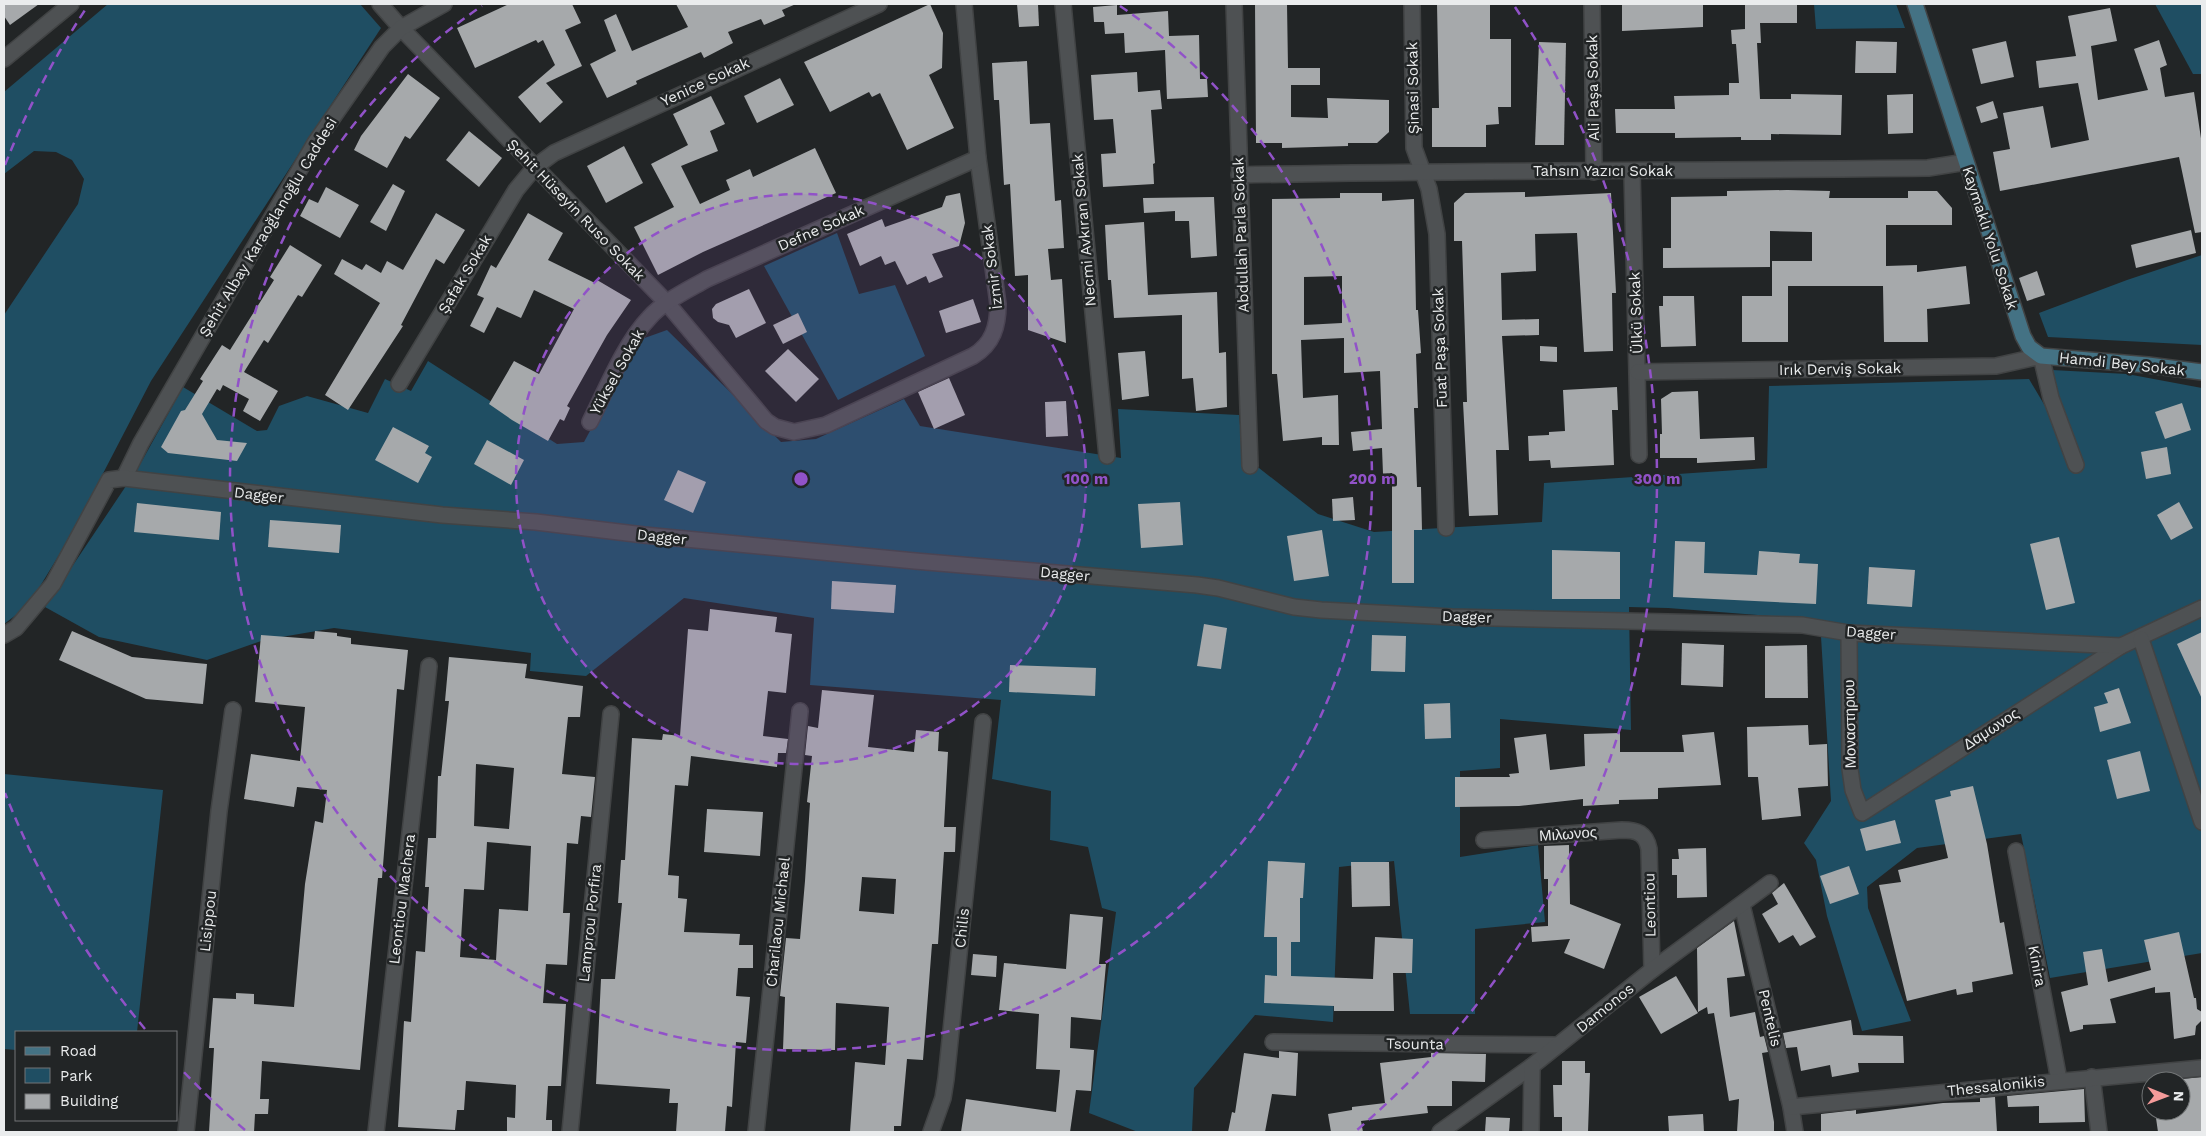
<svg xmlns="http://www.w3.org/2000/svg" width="2206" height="1136" font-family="'Work Sans',sans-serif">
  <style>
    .green { fill: #1f4e63 }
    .building { fill: #a6a9ab; fill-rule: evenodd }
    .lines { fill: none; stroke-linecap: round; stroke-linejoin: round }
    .street-casing { stroke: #414344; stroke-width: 18 }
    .secondary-casing { stroke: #414344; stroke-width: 18 }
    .street { stroke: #4e5153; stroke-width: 15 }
    .secondary { stroke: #447284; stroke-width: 15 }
    .ring { fill: none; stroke: #9152c8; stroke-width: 2.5; stroke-dasharray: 9 6 }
    .labels { text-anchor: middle; stroke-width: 5; stroke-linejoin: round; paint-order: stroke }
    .street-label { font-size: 15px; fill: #eaeced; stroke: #222526 }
    .centre { fill: #9152c8; stroke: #222526; stroke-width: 2.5 }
    .ring-label { font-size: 15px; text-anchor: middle; font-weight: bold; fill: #9152c8; stroke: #222526; stroke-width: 5; stroke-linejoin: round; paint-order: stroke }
  </style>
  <rect width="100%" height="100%" fill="#222526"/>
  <g class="green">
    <path d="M108,4h252l21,24 -230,353 -81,156 -42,69 -24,18v-309l74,-111 6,-25 -12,-19 -16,-8 -22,-1 -30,23v-82z"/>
    <path d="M1814,4h82l9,24 -89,1z"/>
    <path d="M2155,4h47v70h-9z"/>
    <path d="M837,233l22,61 36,-9 30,71 -87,44 -74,-134z"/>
    <path d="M2202,255v90l-154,-8 -9,-24 88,-33z"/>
    <path d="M667,330l114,112 35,-3 88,-40 16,27 201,32 -3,-49 121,6 5,50 15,3 59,46 56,18 168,-10 2,-39 223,-15 2,-82 260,-7 16,27 15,-5 -8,-31 75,4 75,14v565l-152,25 -29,-144 -104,14 -50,39 1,21 43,113 -49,10 -35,-115 -11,-56 -12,-17 27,-42 -11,-181 -152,-12 -39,-1 2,123 -131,-11v49l-40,3v86l78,-12 7,77 -70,7v85h-65l-16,-153 -55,6 -6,155 -78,-7 -61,73 -2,44h-54l-49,-19 27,-201 -14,-4 -14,-61 -38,-7 1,-49 -59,-12 9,-79 -191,-15 4,-67 -130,-20 -98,78 -56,-5 1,-18 -197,-25 -70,12 -57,20 -108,-23 -54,-30 93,-139 45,-81 74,44 10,-1 12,-24 28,-10 61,17 17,-34 26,12 17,-30 129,83 27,-2 55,-102z"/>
    <path d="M4,774l159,16 -26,242h-121v18l-12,-1z"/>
  </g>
  <g class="building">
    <path d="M4,4h35l-29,21 -6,-9z"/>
    <path d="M509,4h63l9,19 -16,7 17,36 -36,17 17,19 -23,21 -22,-26 37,-32 -12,-25 -5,3 -2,-3 -61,28 -18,-40z"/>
    <path d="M676,4h120l-14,6 3,6 -21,9 -3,-6 -33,13 5,11 -29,15 -3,-6 -65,29 1,3 -30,14 -17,-34 26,-13 -12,-31 12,-6 16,37 56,-24z"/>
    <path d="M930,4l13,29 -1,35 -13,7 25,53 -47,22 -27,-57 -8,4 -3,-5 -39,20 -26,-50z"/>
    <path d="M1017,4h21l1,22 -20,1z"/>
    <path d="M1255,4h32l1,64h32v17h-29v32l37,1 -1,-20 62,2v32l-12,11h-29v3l-66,2v-5h-26z"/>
    <path d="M1437,4h53v35h21v68h-13l1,17 -13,1v22h-54v-39h7z"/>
    <path d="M1622,4h81v23l-81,4z"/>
    <path d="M1745,4h52v19h-37l1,20h-4l3,56h31v-5l51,1 -1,40 -70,-1v6h-30v-3l-66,1v-5h-59l-1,-24h60l-1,-13 55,-1v-12h10l-3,-39h-4l-1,-14 14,-1z"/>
    <path d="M1117,5v10l51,-4 1,25 30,-1 1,44h7l1,18 -41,2 -2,-49 -40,3 -1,-20 -19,1 -1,-12h-10l-1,-15z"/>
    <path d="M2110,8l7,33 -26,5 7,54 50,-10 -14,-41 25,-9 8,25 -7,3 5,29 29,-5 8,53v87l-7,1 -16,-76 -179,34 -7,-39 17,-3 -7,-36 40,-7 8,42 38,-8 -11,-57 -39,5 -3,-27 40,-5 -8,-40z"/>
    <path d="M1856,41l41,1 -1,31h-41z"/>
    <path d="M2006,41l8,36 -33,7 -9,-35z"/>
    <path d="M1539,42l27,1 -2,102h-29z"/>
    <path d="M1027,61l3,63 20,-1 5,78 6,-1 3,48 -16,1 3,31 11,-1 4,64 -38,-13v-55l-13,1 -5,-92 -6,1 -5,-85h-5l-2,-37z"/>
    <path d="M1137,72l1,20 22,-2 2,19 -11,1 4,53 -2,1 1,20 -51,3 -2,-33 15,-1 -3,-34 -19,1 -3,-45z"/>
    <path d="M408,74l32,24 -30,41 -5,-3 -18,32 -33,-18 7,-14z"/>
    <path d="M780,78l14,27 -37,18 -13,-27z"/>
    <path d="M1913,94v39l-25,1 -1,-39z"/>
    <path d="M711,96l14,28 -15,7 8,20 -37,15 19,38 30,-14 -4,-10 24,-11 3,8 62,-29 21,45 -133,59 -45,23 -24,-48 40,-20 -23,-43 37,-19 -15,-31z"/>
    <path d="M1993,101l5,17 -17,5 -5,-16z"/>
    <path d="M469,131l33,27 -23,29 -33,-27z"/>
    <path d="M624,146l19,37 -37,20 -19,-37z"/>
    <path d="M393,184l12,7 -19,40 -16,-9z"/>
    <path d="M326,187l33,18 -19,33 -40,-22 9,-17 9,4z"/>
    <path d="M1787,190l43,1 -1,7h79v-7h29l15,17v17h-66v41l31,-1v7l49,-6 4,38 -43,5 1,33h-44l-1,-56h-95v56h-46v-46h30v-35h40v-29l-42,-1v36l-107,1v-20h8v-51l56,-1v-5z"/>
    <path d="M1525,192v5l86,-4 5,100h-4l1,58 -29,1 -7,-119 -42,1 1,37 -35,2 1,47 37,-1v16l-37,1 7,114h-13l2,65 -29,1 -6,-114h4l-5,-161h-8v-38l11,-10z"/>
    <path d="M960,193l5,30 -6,23 -27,8 11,23 -14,6 -3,-7 -19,9 -12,-24 -10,4 -4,-9 -21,10 -13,-32 35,-15 3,8 57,-20 4,-11z"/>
    <path d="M1340,193h42v8l32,-2 2,111h2l3,43 -5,1 2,54h-4l3,79h4l1,43h-8v53h-22v-110l-9,1 -1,-26 -29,3 -2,-19 31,-3 -2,-58 -36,2v-35l-43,2 2,58 35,-3 1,50h-17v-8l-39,4 -6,-67h-5v-175l68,-1zM1342,276v47l-38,2v-48z"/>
    <path d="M1214,197l3,59 -26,2 -2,-37h-14v-10l-31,2 -1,-15z"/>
    <path d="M436,213l29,17 -21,34 -8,-5 -35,66 2,1 -55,84 -23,-15 55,-92 -46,-29 8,-15 20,11 4,-6 15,9 6,-12 16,9z"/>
    <path d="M528,213l35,20 -15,27 47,23 2,-3 34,20 -24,35 -40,71 3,2 -6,13 -4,-2 -12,22 -36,-21 -23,-16 25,-43 25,13 35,-65 -40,-19 -13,28 -24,-11 -13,26 -14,-7 14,-28 -7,-3 14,-30 5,3z"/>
    <path d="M1144,222l4,73 69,-3 2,61 7,-1 1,55 -31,4 -3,-33 -11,1v-64l-68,3 -3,-38h-3l-3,-55z"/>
    <path d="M2191,230l5,23 -60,15 -5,-23z"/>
    <path d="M290,245l32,20 -20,32 -4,-2 -30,48 -4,-3 -20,32 34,19 -18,30 -17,-10 6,-12 -26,-14 -3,6 -3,-2 -15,25 15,26 30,3 -10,18 -69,-8 -7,-6 20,-36 4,-1 18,-29 -3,-2 22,-34 8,5 44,-70 -4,-3z"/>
    <path d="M2037,271l8,24 -18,6 -8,-23z"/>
    <path d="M749,289l17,34 -30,15 -7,-13 -11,-3 -5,-4 -1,-9 4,-5z"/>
    <path d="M1663,296h31l2,50 -35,1 -2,-41h4z"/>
    <path d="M973,299l8,23 -35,11 -7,-22z"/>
    <path d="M798,313l9,19 -24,12 -10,-19z"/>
    <path d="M1540,346l17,1v15l-17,-1z"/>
    <path d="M788,349l31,30 -23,23 -31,-31z"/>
    <path d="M1145,351l4,45 -27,4 -4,-47z"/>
    <path d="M949,378l16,37 -31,14 -16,-37z"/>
    <path d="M1617,387l1,23h-6l2,55 -63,3 -1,-8 -21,1 -1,-25 21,-1v-3l16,-1 -2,-41z"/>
    <path d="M1698,391l2,48 54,-2 1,23 -58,3v-5h-37v-24h2l-1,-35 11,-7z"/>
    <path d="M1066,401l2,35 -22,1 -1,-35z"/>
    <path d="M2182,403l9,27 -26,9 -10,-27z"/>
    <path d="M393,427l36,19 -4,7 7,4 -14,26 -43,-23z"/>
    <path d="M487,440l37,20 -13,25 -37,-21z"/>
    <path d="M2167,447l4,27 -25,5 -5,-27z"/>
    <path d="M678,470l28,12 -13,31 -29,-13z"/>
    <path d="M1353,497l2,23 -22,1 -1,-22z"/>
    <path d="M1180,502l3,43 -42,3 -3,-44z"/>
    <path d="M2179,502l14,26 -22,12 -14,-25z"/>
    <path d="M137,503l84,9 -2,28 -85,-8z"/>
    <path d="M270,520l71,5 -2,28 -71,-6z"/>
    <path d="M1322,530l7,46 -35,5 -7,-45z"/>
    <path d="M2059,537l16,66 -29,7 -16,-66z"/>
    <path d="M1675,541l30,1 -1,31 53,2 2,-24 41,3 -1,9 19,1 -2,40 -143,-7z"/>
    <path d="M1552,550l68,2v47h-68z"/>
    <path d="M1869,567l46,3 -3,37 -45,-3z"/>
    <path d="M832,581l64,4 -2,28 -63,-4z"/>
    <path d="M710,609l67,8 -2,15 17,2 -6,59 -18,-2 -5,45 25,3 -2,14h-8l-1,14 -86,-11 -3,30 -13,-1 -7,90 11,1 -1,22 9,1 -3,33 56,2 -1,11h14v23h-15l-2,28 14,1 -4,46 -10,-1 -4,65 -5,-1 -2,26h-49l2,-29h-9l1,-14 -74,-5 5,-105h14l7,-76h-4l3,-43h4l7,-122 30,2 1,-6 17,2 8,-107 20,2z"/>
    <path d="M1204,624l23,4 -6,41 -24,-3z"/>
    <path d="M72,631l60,26 75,7 -4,40 -57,-5 -87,-39z"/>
    <path d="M315,631l22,2v3l14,2v6l57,6 -4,40 -7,-1 -15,189h-4l-18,192 -98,-9 -2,38h9l-1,15h-13l-1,18h-45l5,-84h-5l4,-50 23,1v-6l18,1v10l40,3 11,-123 10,-63 8,2 4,-33 -30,-3 -3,20 -50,-8 7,-45 49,7 5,-54 -50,-5 6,-67 53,4z"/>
    <path d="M2202,632v67l-25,-55z"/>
    <path d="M1372,635l34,1 -1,36 -34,-1z"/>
    <path d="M1682,643l42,2 -1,42 -42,-2z"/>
    <path d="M1807,645l1,53h-43v-52z"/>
    <path d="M449,657l78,7 -2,14 58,8 -3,31h-12l-6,57 33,3 -4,40 -10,-1 -3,28 -11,-1 -4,70h7l-3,52 -21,-1 -3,39 23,1 -5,82h-13l-2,34h6v12h-45v-15l8,1 1,-33 -50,-4 -2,29h-7l-2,20 -57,-3 6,-106 7,1 5,-71 9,1 4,-65h-4l3,-49h8l2,-62h3l8,-75h-4zM476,764l38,4 -5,61 -35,-3zM487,842l44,4 -3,65 -29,-2 -3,51 -36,-3 4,-68 20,1z"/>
    <path d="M1010,665l86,3 -1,28 -86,-4z"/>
    <path d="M2119,688l12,35 -31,9 -6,-25 14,-4 -4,-10z"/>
    <path d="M822,690l52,5 -6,52 46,5 2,-22 23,2 -1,19 10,1 -4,75h12l-1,25h-11l-6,92h-6l-9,116 -16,-1 -6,67h-7v6h-44l5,-70 30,3 4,-58 -53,-4 -1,47 -52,-1 2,-52 -5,-1 6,-58 14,1 5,-58 5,-78 -3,-1 5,-46 -7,-1 3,-29 10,2zM862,877l34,2 -2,35 -35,-3z"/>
    <path d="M1450,703l1,35 -26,1 -1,-35z"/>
    <path d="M1808,725l1,20 18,-1 1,42 -30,2 3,28 -39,4 -4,-43h-10l-1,-50z"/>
    <path d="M1714,732l7,53 -63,3v11l-39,1v4l-36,2v-7l-64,7 -64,1v-30h55l-1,-3 10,-1 -5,-35 32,-4 4,36 35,-4 -1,-32 36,-1v19h64l-2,-17z"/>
    <path d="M2140,751l10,40 -33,8 -10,-39z"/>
    <path d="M1973,786l14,58 13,79 4,-1 9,52 -41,8 1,10 -16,3 -1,-6 -49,12 -28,-116 22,-3 -3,-12 50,-12 -13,-58 16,-4 -1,-5z"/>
    <path d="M707,809l56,3 -3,44 -56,-4z"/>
    <path d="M1895,820l6,23 -35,8 -6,-22z"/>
    <path d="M1569,845l1,59 51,20 -17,45 -40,-16 6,-14 -38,3 -1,-15 17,-1v-47h-4v-33z"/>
    <path d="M1706,848l1,49 -30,1v-23h-5v-16h7l-1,-10z"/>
    <path d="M1268,861l37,2 -2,35h-3v44h-9v34l82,3 2,-42 38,2 -1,34h-19l1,38h-60v-5l-70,-3 1,-28 12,1v-39h-13z"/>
    <path d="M1351,862h38l1,44 -38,1z"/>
    <path d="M1849,866l10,28 -29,10 -10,-28z"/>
    <path d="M1784,883l32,54 -16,9 -7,-11 -14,8 -17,-29 16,-10 -6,-11z"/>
    <path d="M1070,914l33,3 -4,47h7l-5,56 -30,-3 -1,31 24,2 -3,41 -15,-1 -6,42h-109l5,-33 90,13 4,-42 -24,-1 3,-55 -40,-4 5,-47 62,6z"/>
    <path d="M1734,921l11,55 -18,2 3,39 25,-5 5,25 4,-1 4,16 -6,1 12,69v10h-37l2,-33 -10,2 -15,-88 -6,1 -1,-7 -9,5 -1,-64z"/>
    <path d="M2179,932l15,66h2l1,11 5,3v8l-6,6 -1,9 -21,4 -4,-47 -15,1v-6l-45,12 6,24 -33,2v4l-13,3 -9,-40 27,-7 -5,-33 19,-3 6,33 43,-12 -7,-30z"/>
    <path d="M973,954l24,2 -1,21 -25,-2z"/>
    <path d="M1676,976l22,37 -37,21 -22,-37z"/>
    <path d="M1851,1020l2,15 50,1 1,27h-46l1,9 -27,5 -2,-12 -29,6 -4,-24 -11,1 -3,-15z"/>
    <path d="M1279,1051l19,2 -2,43 -24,-2 -7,38h-37l4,-20 3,1 9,-60 35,5z"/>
    <path d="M1431,1053l55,1 -1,28 -33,-1v25h-25l1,7 -67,8 2,11h-32l-3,-18 24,-4v-3l33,-4 -5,-40 51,-6z"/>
    <path d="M1562,1061h23v12h5l-2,59h-26v-15h-8l-1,-32h9z"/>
    <path d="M2202,1077v55h-44l-3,-21h26v-32z"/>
    <path d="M2084,1089l1,33 -46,1v-17l-31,1 -1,-11z"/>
    <path d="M1995,1097l2,35h-176v-18l35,-4v4l87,-11 37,-1v-4z"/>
    <path d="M1703,1114l1,18h-35l-1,-16z"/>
    <path d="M1486,1117l24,1 -1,14h-24z"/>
  </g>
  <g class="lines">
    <g class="street-casing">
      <g id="street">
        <path d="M380,4l21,24 266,275 99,118 9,6 19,5 32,-7 147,-69c20,-12 25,-30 25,-52l-20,-146 -14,-154"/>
        <path d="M1063,4l44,452"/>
        <path d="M1234,4l16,462"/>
        <path d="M1412,4l2,144 15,41 8,45 9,294"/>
        <path d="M1592,4l2,168"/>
        <path d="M4,59l67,-55"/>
        <path d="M1632,172l7,283"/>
        <path d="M1239,175c230,-5 460,-4 689,-7l38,-6"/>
        <path d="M1638,372l358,-6 45,-10 10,42 25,67"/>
        <path d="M399,384l117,-194 19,-23 19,-14 325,-149"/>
        <path d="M590,422c16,-32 35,-79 59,-104 15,-17 39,-28 58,-39l271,-121"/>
        <path d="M124,478l17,-35 174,-300 67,-96 19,-19 43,-24"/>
        <path d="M1849,633l1,136 3,21 9,23 259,-167"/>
        <path d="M4,635l12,-7 37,-44 56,-104 15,-2 318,37 94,7 108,13 271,26 282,24 21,3 76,19 27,3 131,7 350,8 47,8 272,13 81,-38"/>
        <path d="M2141,639l61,183"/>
        <path d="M1484,840l138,-10c15,0 24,3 27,19l3,121"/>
        <path d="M2016,851l43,229"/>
        <path d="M1742,905l49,202 4,25"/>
        <path d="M1273,1042l285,3"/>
        <path d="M2092,1077l7,55"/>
        <path d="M1791,1107l411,-39"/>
        <path d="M186,1132l33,-321 14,-101"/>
        <path d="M376,1132l53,-466"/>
        <path d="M570,1132l41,-418"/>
        <path d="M756,1132l44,-421"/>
        <path d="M931,1132l12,-34 3,-19 37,-357"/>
        <path d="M1440,1132l92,-66 120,-96 118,-87"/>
        <path d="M1531,1132l1,-66"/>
      </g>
    </g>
    <g class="secondary-casing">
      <path id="secondary" d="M1915,4l108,332 6,11 12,9 107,9 54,7"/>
    </g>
    <use href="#street" class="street"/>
    <use href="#secondary" class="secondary"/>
  </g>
  <circle cx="801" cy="479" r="285" fill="#9152c8" fill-opacity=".12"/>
  <g class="ring">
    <circle cx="801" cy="479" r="285"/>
    <path d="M1120 6A571 571 0 1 1 482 6"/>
    <path d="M245 1130A856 856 0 0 1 180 1068M145 1029A856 856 0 0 1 5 793M5 165A856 856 0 0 1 87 7M1515 7A856 856 0 0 1 1357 1130"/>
  </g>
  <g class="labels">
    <g class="street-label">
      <text transform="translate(705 82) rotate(-25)" y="5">Yenice Sokak</text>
      <text transform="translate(1413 88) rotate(-91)" y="5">Şinasi Sokak</text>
      <text transform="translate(1593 88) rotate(-91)" y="5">Ali Paşa Sokak</text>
      <text x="1603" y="176">Tahsın Yazıcı Sokak</text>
      <text transform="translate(576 210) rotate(46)" y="5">Şehit Hüseyin Ruso Sokak</text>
      <text transform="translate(268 227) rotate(-59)" y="5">Şehit Albay Karaoğlanoğlu Caddesi</text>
      <text transform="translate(821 228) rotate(-24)" y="5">Defne Sokak</text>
      <text transform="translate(1084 230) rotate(-95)" y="5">Necmi Avkıran Sokak</text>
      <text transform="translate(1241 235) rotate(-92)" y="5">Abdullah Parla Sokak</text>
      <text transform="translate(1990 238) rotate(72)" y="5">Kaymaklı Yolu Sokak</text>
      <text transform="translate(992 267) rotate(-97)" y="5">İzmir Sokak</text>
      <text transform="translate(465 274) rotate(-59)" y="5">Şafak Sokak</text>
      <text transform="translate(1636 313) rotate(-92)" y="5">Ülkü Sokak</text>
      <text transform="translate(1440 348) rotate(-92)" y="5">Fuat Paşa Sokak</text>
      <text transform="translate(2122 364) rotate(6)" y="5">Hamdi Bey Sokak</text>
      <text transform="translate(1840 369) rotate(-1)" y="5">Irık Derviş Sokak</text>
      <text transform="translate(617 372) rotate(-61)" y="5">Yüksel Sokak</text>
      <text transform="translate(259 495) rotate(7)" y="5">Dagger</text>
      <text transform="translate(662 537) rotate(6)" y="5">Dagger</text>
      <text transform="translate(1065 574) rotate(5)" y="5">Dagger</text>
      <text transform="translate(1467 617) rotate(2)" y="5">Dagger</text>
      <text transform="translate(1871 633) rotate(4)" y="5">Dagger</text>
      <text transform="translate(1850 724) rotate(-91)" y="5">Μοναστηριου</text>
      <text transform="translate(1991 729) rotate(-33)" y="5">Δαμωνος</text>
      <text transform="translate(1568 834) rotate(-4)" y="5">Μιλωνος</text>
      <text transform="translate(402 899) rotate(-83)" y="5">Leontiou Machera</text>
      <text transform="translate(1650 905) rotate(-91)" y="5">Leontiou</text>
      <text transform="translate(208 921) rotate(-84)" y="5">Lisippou</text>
      <text transform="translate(778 922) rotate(-84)" y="5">Charilaou Michael</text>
      <text transform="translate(590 923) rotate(-84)" y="5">Lamprou Porfira</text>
      <text transform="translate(962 928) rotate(-84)" y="5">Chilis</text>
      <text transform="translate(2037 966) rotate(79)" y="5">Kinira</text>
      <text transform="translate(1605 1008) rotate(-39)" y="5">Damonos</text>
      <text transform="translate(1770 1018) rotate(77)" y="5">Pentelis</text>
      <text transform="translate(1415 1044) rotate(1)" y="5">Tsounta</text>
      <text transform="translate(1996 1086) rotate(-6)" y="5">Thessalonikis</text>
    </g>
  </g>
  <circle cx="801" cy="479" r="8" class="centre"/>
  <g class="ring-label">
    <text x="1086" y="484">100 m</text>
    <text x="1372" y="484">200 m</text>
    <text x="1657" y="484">300 m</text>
  </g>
  <rect width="2206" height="1136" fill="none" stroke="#eaeced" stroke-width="10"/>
  <rect x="15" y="1031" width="162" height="90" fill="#222526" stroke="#727576"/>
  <rect x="25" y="1047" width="25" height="8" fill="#447284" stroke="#727576"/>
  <text x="60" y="1056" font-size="15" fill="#eaeced">Road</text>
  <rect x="25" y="1068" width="25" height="15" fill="#1f4e63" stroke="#727576"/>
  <text x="60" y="1081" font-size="15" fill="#eaeced">Park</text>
  <rect x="25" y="1094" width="25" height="15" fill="#a6a9ab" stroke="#727576"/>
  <text x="60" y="1106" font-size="15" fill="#eaeced">Building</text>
  <g transform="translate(2166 1096) rotate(91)"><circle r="24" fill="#222526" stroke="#727576"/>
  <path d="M0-4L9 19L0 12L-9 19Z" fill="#f59b9a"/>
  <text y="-8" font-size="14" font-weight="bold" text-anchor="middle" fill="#eaeced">N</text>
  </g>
</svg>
